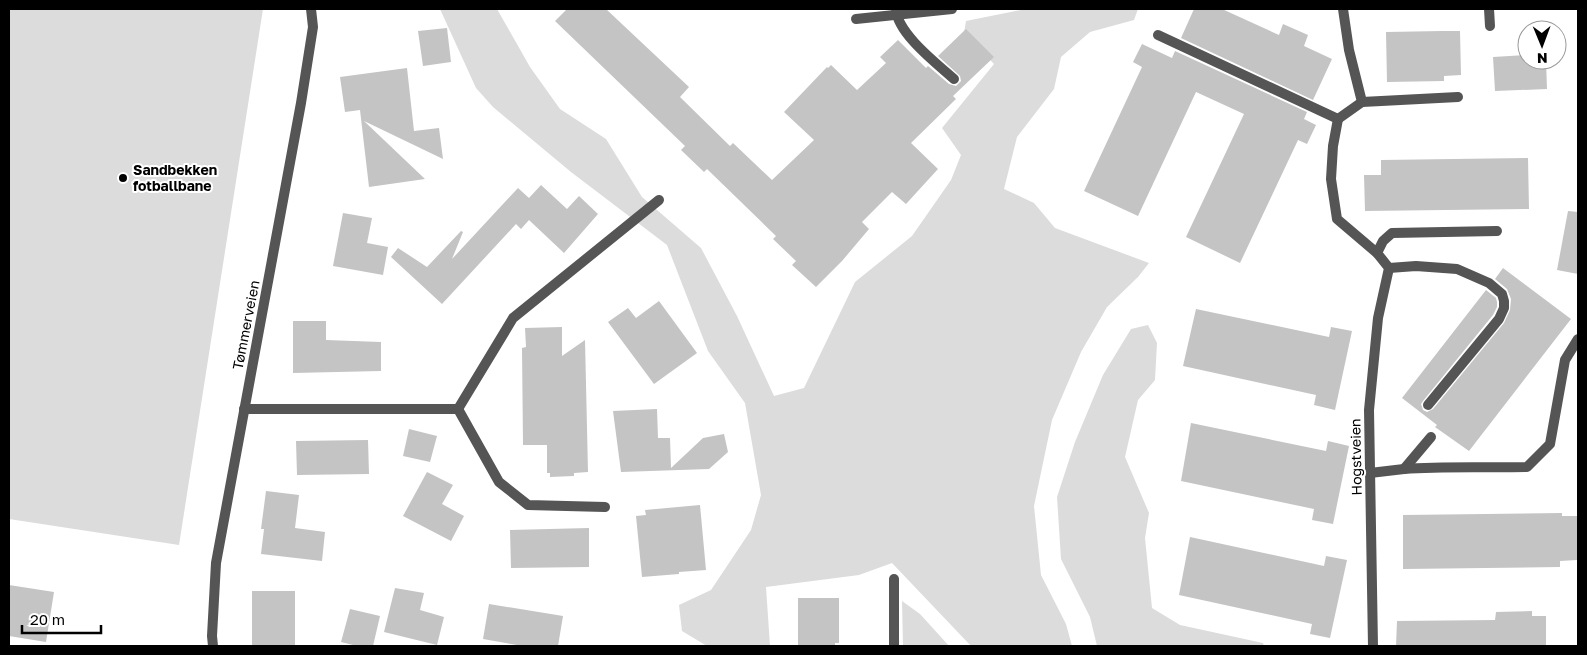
<svg xmlns="http://www.w3.org/2000/svg" width="1587" height="655" font-family="'Golos Text',sans-serif">
  <style>
    .green { fill: #dcdcdc }
    .building { fill: #c4c4c4 }
    .lines { fill: none; stroke-linecap: round; stroke-linejoin: round }
    .service { stroke: #555; stroke-width: 10 }
    .minor { stroke: #555; stroke-width: 10 }
    .poi-dot { fill: #000; stroke: #fff; stroke-width: 2 }
    .labels { text-anchor: middle; stroke-width: 4; stroke-linejoin: round; paint-order: stroke }
    .poi-label { font-size: 14px; font-weight: bold; fill: #000; stroke: #fff; text-anchor: start }
    .street-label { font-size: 14px; fill: #000; stroke: #fff }
  </style>
  <rect width="100%" height="100%" fill="#fff"/>
  <g class="green">
    <path d="M9,9h254l-84,536 -170,-26z"/>
    <path d="M440,9h57l33,58 30,42 46,30 36,58 59,51 36,68 37,80 30,-8 51,-106 57,-46 39,-56 10,-25 -19,-27 52,-64 -30,-31 2,-12 60,-12h112l-4,11 -44,12 -29,25 -7,32 -37,48 -13,52 30,14 21,25 94,35 -11,14 -31,30 -26,45 -29,68 -18,86 7,69 25,49 6,22h-101l-79,-83 -33,12 -93,12 4,59h-63l-25,-15 -3,-26 32,-15 40,-60 10,-35 -16,-92 -37,-52 -41,-106 -96,-73 -78,-65 -17,-19z"/>
    <path d="M1148,325l9,18 -2,37 -17,20 -13,57 24,56 -4,25 7,70 28,17 83,18 1,3h-167l-7,-29 -29,-58 -4,-62 18,-55 28,-67 28,-46z"/>
    <path d="M902,601l18,13 29,32h-46z"/>
  </g>
  <g class="building">
    <path d="M567,9h39l83,78 -9,10 50,49 3,-3 39,37 42,-40 -30,-28 43,-45 1,1 3,-3 26,25 29,-27 -6,-6 18,-17 28,28 2,-2 21,18 7,2 5,-5 -1,-5 -22,-20 28,-27 28,28 -41,39 3,3 -45,44 27,26 -32,35 -14,-12 -30,30 7,7 -27,32 -26,26 -24,-22 4,-4 -23,-22 3,-3 -69,-67 -3,3 -23,-22 4,-4 -130,-125z"/>
    <path d="M1194,9h28l57,26 4,-11 25,11 -4,11 28,13 -19,41 -132,-62z"/>
    <path d="M447,28l4,34 -28,4 -5,-35z"/>
    <path d="M1442,31h18l1,44 -17,1v5l-57,1 -1,-50z"/>
    <path d="M1142,44l30,14 3,-7 132,61 -3,7 12,6 -9,19 -9,-4 -58,123 -54,-26 58,-123 -48,-22 -58,124 -54,-25 58,-124 -9,-5z"/>
    <path d="M1527,55v5h19l1,29 -52,2 -2,-34z"/>
    <path d="M407,68l7,63 25,-3 4,31 -79,-38 61,58 -56,8 -9,-77 -15,2 -5,-35z"/>
    <path d="M1528,158l1,51 -164,2 -1,-36h17v-15z"/>
    <path d="M541,185l26,24 12,-13 19,18 -34,39 -35,-33 -8,9 -5,-5 -74,80 -51,-47 7,-9 29,19 34,-36 2,1 -11,27 66,-71 11,10z"/>
    <path d="M1568,211l10,1v62l-21,-4z"/>
    <path d="M343,213l29,5 -5,25 21,4 -5,28 -50,-9z"/>
    <path d="M1503,268l68,51 -102,132 -34,-24 2,-2 -35,-27 84,-108 10,8 1,4v5l-4,8 -70,86 -2,3 2,6 4,2 6,-3 71,-86 6,-13 1,-11 -4,-10 -12,-10z"/>
    <path d="M659,301l38,52 -43,31 -46,-62 20,-14 8,10z"/>
    <path d="M1196,309l133,28 2,-10 21,4 -17,79 -21,-5 2,-10 -133,-29z"/>
    <path d="M293,321h33v19l55,2v29l-88,2z"/>
    <path d="M562,327v29l23,-16 3,132 -14,1v3l-24,1v-4h-3v-28h-24l-1,-97 4,-1 -1,-19z"/>
    <path d="M657,409l1,29h12l1,30 32,-30 21,-4 4,18 -19,17 -88,3 -8,-61z"/>
    <path d="M1191,423l135,28 2,-10 21,5 -16,78 -21,-4 2,-11 -133,-28z"/>
    <path d="M409,429l28,7 -7,26 -27,-6z"/>
    <path d="M368,440l1,34 -72,1 -1,-34z"/>
    <path d="M427,472l26,13 -11,19 22,12 -13,25 -48,-25z"/>
    <path d="M266,491l33,4 -4,33 30,4 -3,29 -61,-7 3,-25h-3z"/>
    <path d="M700,505l6,65 -27,2v2l-37,3 -6,-61 10,-1 -1,-5z"/>
    <path d="M1562,513v3h15v44l-17,1v6l-157,2v-54z"/>
    <path d="M589,528v39l-78,1 -1,-38z"/>
    <path d="M1190,537l134,29 2,-10 21,4 -17,78 -20,-4 2,-10 -133,-29z"/>
    <path d="M9,585l45,7 -8,50 -37,-6z"/>
    <path d="M395,588l29,5 -4,17 24,7 -7,28 -53,-13z"/>
    <rect x="252" y="591" width="43" height="55"/>
    <path d="M798,598h41v45h-4v3h-37z"/>
    <path d="M489,604l74,12 -5,30h-35l-40,-7z"/>
    <path d="M350,609l30,7 -7,30h-16l-16,-4z"/>
    <path d="M1532,611v5h14v30h-150l1,-25 98,-1 1,-8z"/>
  </g>
  <g class="lines">
    <g class="service">
      <path d="M896,9c1,24 40,54 58,70"/>
      <path d="M1489,9l1,17"/>
      <path d="M1158,35l180,84 24,-17 -13,-52 -6,-41"/>
      <path d="M1389,268l27,-2 41,3 32,14 13,11 2,7v7l-5,11 -71,86"/>
      <path d="M1370,473l34,-4 27,-32"/>
    </g>
    <g class="minor">
      <path d="M856,19l96,-10"/>
      <path d="M1362,102l96,-5"/>
      <path d="M1338,119l-5,27 -2,33 6,40 40,34 12,15 -11,50 -9,92 4,236"/>
      <path d="M1377,253l6,-12 9,-8 105,-2"/>
      <path d="M244,409h214l41,73 29,23 77,2"/>
      <path d="M458,409l55,-91 146,-118"/>
      <path d="M1404,469c41,-3 82,-1 123,-2l23,-23 15,-84 13,-21"/>
      <path d="M894,579v67"/>
      <path d="M213,646l-1,-10 4,-73 85,-460 12,-76 -2,-18"/>
    </g>
  </g>
  <circle class="poi-dot" cx="123" cy="178" r="5"/>
  <g class="labels">
    <g class="poi-label">
      <text x="133" y="175">Sandbekken<tspan x="133" dy="16">fotballbane</tspan></text>
    </g>
    <g class="street-label">
      <text transform="translate(246 325) rotate(-79)" y="5">Tømmerveien</text>
      <text transform="translate(1356 457) rotate(-91)" y="5">Hogstveien</text>
    </g>
  </g>
  <rect width="1587" height="655" fill="none" stroke="#000000" stroke-width="20"/>
  <g transform="translate(1542 45) rotate(179)"><circle r="24" fill="#ffffff" stroke="#999999"/>
  <path d="M0-4L9 19L0 12L-9 19Z" fill="#000000"/>
  <text y="-8" font-size="14" font-weight="bold" text-anchor="middle" fill="#000000">N</text>
  </g>
  <path d="M22 625v8h79v-8" fill="none" stroke="#000000" stroke-width="2.5"/>
  <text x="30" y="625" font-size="15" fill="#000000" stroke="#ffffff" stroke-width="4" paint-order="stroke">20 m</text>
</svg>
